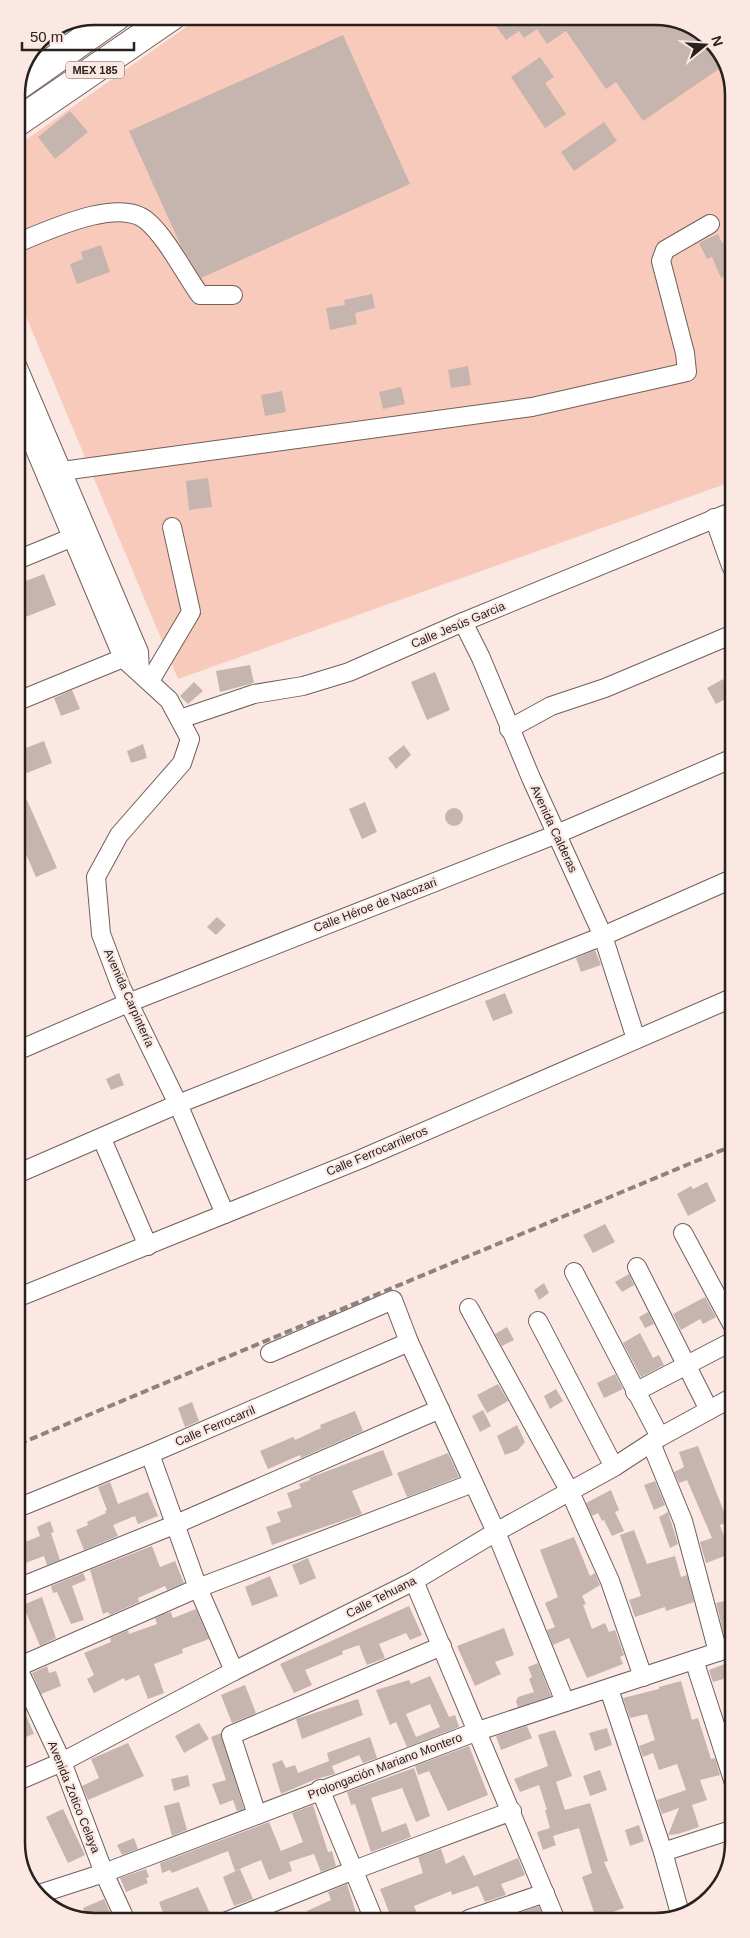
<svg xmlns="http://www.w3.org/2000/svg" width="750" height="1938" font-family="Arial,sans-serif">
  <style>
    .green { fill: #f8cabb }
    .building { fill: #c6b4ae; fill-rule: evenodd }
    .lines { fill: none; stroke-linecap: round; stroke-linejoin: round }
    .street-casing { stroke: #705f5a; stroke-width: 20 }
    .primary-casing { stroke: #705f5a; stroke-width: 30 }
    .street { stroke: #fff; stroke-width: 18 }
    .primary { stroke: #fff; stroke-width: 28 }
    .rail { stroke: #8e827e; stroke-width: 4; stroke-dasharray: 8 4; stroke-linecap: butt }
    .labels { text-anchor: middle; stroke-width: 4.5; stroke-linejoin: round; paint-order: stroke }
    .shield { fill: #fbe8e2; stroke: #675d5a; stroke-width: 1 }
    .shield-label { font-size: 11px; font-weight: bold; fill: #28211f }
    .street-label { font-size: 12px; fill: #28211f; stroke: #fbe8e2 }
    .rim { fill: none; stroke: #28211f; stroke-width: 2.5 }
  </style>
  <rect width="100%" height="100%" fill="#fbe8e2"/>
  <path class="green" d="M202,16h458l43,17 27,37 1,412 -553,197 -161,-384v-149z"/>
  <g class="building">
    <path d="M510,16h150l43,17 23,31 -83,57 -27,-39 -10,7 -40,-58 -19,13 -10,-15 -13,9 -5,-7 -13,9 -10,-14z"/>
    <path d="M343,35l67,149 -209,94 -20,-32 -52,-115z"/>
    <path d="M540,57l14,20 -9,6 21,31 -21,14 -34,-51z"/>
    <path d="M70,111l18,21 -33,27 -17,-22z"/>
    <path d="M604,122l13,19 -43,30 -13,-19z"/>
    <path d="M718,234l4,9 8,-4v35l-9,4 -9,-21 -5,2 -8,-16z"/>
    <path d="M101,245l9,27 -33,12 -7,-20 13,-5 -2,-7z"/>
    <path d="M372,294l3,14 -20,5 2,11 -27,6 -4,-22 19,-3 -1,-5z"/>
    <path d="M468,366l3,19 -20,3 -3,-18z"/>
    <path d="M401,387l4,17 -22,5 -4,-17z"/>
    <path d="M282,391l4,21 -21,4 -4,-21z"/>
    <path d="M208,478l4,29 -23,3 -3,-29z"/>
    <path d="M44,574l12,31 -38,15v-36z"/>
    <path d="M250,665l4,18 -34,9 -4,-21z"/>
    <path d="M435,672l15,38 -23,10 -16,-38z"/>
    <path d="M723,679l8,17 -15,8 -9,-16z"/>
    <path d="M194,682l9,9 -15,13 -8,-8z"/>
    <path d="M72,690l8,19 -19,7 -7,-18z"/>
    <path d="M44,741l8,22 -25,10 -9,-22z"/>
    <path d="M143,744l4,14 -16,5 -4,-12z"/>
    <path d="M404,745l7,10 -15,14 -8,-11z"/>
    <path d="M27,800l30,68 -21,9 -18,-41v-32z"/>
    <path d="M365,802l12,30 -15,7 -13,-30z"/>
    <circle cx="454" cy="817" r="9"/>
    <path d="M217,917l9,8 -10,10 -9,-8z"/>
    <path d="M595,950l6,15 -20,7 -5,-14z"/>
    <path d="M505,993l8,20 -20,8 -8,-20z"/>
    <path d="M119,1073l5,12 -13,5 -5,-11z"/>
    <path d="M707,1182l9,19 -28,15 -11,-22 14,-8 2,3z"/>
    <path d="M605,1224l10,18 -22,11 -10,-18z"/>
    <path d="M629,1274l5,11 -12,7 -7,-10z"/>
    <path d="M544,1283l5,10 -10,7 -5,-10z"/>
    <path d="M705,1297l11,20 -13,7 -3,-5 -19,11 -8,-16z"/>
    <path d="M648,1312l6,12 -9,4 -6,-11z"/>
    <path d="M507,1327l7,13 -12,6 -7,-12z"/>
    <path d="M640,1333l13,25 6,-3 5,10 -23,12 -18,-34z"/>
    <path d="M615,1374l8,15 -19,9 -7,-15z"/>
    <path d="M498,1384l10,17 -21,12 -10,-18z"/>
    <path d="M556,1389l7,12 -13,8 -6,-13z"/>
    <path d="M192,1402l7,19 -14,6 -7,-19z"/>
    <path d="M483,1410l8,16 -11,6 -8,-16z"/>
    <path d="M355,1411l8,20 -62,27 -1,-3 -32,14 -8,-18 33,-14 2,3 26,-12 -1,-3z"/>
    <path d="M517,1425l8,17 -7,8 -13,5 -8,-19z"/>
    <path d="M698,1446l30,76 -8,3 10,29 -24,9 -6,-21 12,-4 -25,-58 -8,3 -5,-11 10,-5 -5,-15z"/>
    <path d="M383,1450l10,25 -41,16 10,23 -90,31 -6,-18 15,-5 -4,-10 15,-5 -5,-14 14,-5 -2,-4 11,-4 -1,-2z"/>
    <path d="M448,1453l11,24 -52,20 -10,-24z"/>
    <path d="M655,1481l10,24 -11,5 -10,-25z"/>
    <path d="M110,1482l8,22 30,-12 10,24 -20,8 -3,-8 -22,9 5,11 -34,14 -8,-20 12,-5 -1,-3 19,-9 -1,-2 2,-1 -9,-23z"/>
    <path d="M611,1490l8,20 -4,2 9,19 -12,5 -8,-16 -2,1 -4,-8 -6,3 -6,-13z"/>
    <path d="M668,1512l10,32 -8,4 -11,-31z"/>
    <path d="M50,1521l4,11 -3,1 9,27 -13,5 -3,-9 -24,9v-21l20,-8 -3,-9z"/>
    <path d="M634,1530l13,34 28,-8 6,21 6,-2 7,27 -28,9 -1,-4 -30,10 -6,-17 12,-4 -21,-61z"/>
    <path d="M574,1537l16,39 5,-3 5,12 -18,11 4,8 -3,1 9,24 13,-6 4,9 6,-2 9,25 -4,2 3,7 -36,14 -18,-40 -16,7 -6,-15 8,-3 -10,-24 13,-6 -18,-47z"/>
    <path d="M152,1546l8,21 15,-6 9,22 -17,7 -2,-4 -27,12 1,4 -29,13 -2,-3 -5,2 -13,-44z"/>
    <path d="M308,1558l8,20 -16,7 -8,-20z"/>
    <path d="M83,1573l3,7 -14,6 12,34 -13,4 -14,-32 -4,1 -2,-7z"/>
    <path d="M270,1576l8,20 -26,10 -7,-19z"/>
    <path d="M42,1597l14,41 -16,8 -17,-41z"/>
    <path d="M733,1599v33l-9,2 -8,-31z"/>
    <path d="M409,1606l13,29 -12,5 -4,-7 -27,11 6,14 -18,7 -8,-20 -17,6 1,3 -38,16 7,15 -18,8 -14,-29z"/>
    <path d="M196,1609l13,30 -27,10 1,4 -29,11 10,29 -16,6 -9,-24 -14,6 -1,-3 -30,15 -7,-14 7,-4 -10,-22 27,-11 -1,-4 18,-8 1,4 28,-10 -2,-6 9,-4 7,-2 2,6z"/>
    <path d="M504,1628l10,27 -19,7 6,12 -26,12 -18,-40z"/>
    <path d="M538,1663l13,33 -33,11 -2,-6 2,-4 16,-5 -5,-13 3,-2 -4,-10z"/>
    <path d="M725,1664l5,13 -17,5 -4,-12z"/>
    <path d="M47,1666l2,7 7,-2 5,15 -20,8 -9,-21z"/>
    <path d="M430,1676l19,41 6,-2 4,12 -52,20 -11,-25 -6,3 -14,-35 33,-10 2,4zM430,1704l10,23 -24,10 -10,-23z"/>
    <path d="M681,1681l11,39 6,-2 13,41 4,-1 5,17 -20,5 7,20 -15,5 7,22 -21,7 -10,1 11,-27 -17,6 -5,-14 29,-10 -9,-26 -18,6 -6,-17 -10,4 -4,-11 16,-6 -8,-26 -17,4 -7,-20 36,-9v-2z"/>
    <path d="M245,1685l11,28 -24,10 -11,-28z"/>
    <path d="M358,1699l5,16 -61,24 -6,-20z"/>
    <path d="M20,1701l14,33 -14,5z"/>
    <path d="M199,1723l10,16 -25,14 -9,-17z"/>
    <path d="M527,1726l5,12 -31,12 -5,-14z"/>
    <path d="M607,1728l5,17 -17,6 -6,-18z"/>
    <path d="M555,1730l17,46 -16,6 9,28 25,-7 18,58 -4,1 20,46 -28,10 -14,-41 10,-4 -13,-45 -26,8 3,9 -13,5 -6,-18 13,-4 -5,-18h2l-8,-25 -19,7 -6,-13 34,-13 -10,-31z"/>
    <path d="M221,1733l23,76 -7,2 -4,-11 -13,5 -8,-21 14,-4 -15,-43z"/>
    <path d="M370,1737l7,21 -14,5 -4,-8 -27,11 3,8 -19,5 -35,15 -9,-30 10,-4 4,8 9,-3 3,8 31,-12 -2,-8z"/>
    <path d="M128,1743l16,33 -56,24 -6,-14 17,-8 -8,-19z"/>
    <path d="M469,1746l19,49 -40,16 -19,-40 -11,4 -3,-9z"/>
    <path d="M414,1768l16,48 -14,6 -14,-34 -31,10 11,34 24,-9 5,14 -40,15 -16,-48 -4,1 -4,-13z"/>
    <path d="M600,1770l7,20 -17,6 -7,-20z"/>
    <path d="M188,1775l2,11 -16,5 -3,-12z"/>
    <path d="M179,1802l8,28 -15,6 -8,-30z"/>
    <path d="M313,1805l15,47 4,-1 4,15 -15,6 -7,-18 -25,8 3,9 -23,9 -8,-20 -26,11 -7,-20 -56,22 -2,-3 -8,3 -2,-10 109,-41 12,29 22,-9 -11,-29z"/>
    <path d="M63,1809l22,46 -17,8 -22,-46z"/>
    <path d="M639,1825l5,16 -14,5 -5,-16z"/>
    <path d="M134,1838l4,11 -16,6 -5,-10z"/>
    <path d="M441,1849l5,15 18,-9 10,21 44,-18 7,17 -24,9 5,11 -21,7 -7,-16 -26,9 -1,-4 -37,15 5,13 -27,1 -12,-31 43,-16 -5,-16z"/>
    <path d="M146,1869l3,8 -3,1 2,5 -22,9 -6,-14z"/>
    <path d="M240,1869l13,30 -19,7 -11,-29z"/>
    <path d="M347,1884l9,29 -19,7 -1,-5 -10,5h-14l-5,-9 24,-11 -3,-8z"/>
    <path d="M198,1887l14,31 -8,3h-38l-7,-19z"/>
    <path d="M104,1899l7,16 -15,7 -7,-1 -6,-13z"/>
    <path d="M539,1906l5,13h-42z"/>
  </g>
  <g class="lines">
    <g class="street-casing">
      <g id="street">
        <path d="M53,34l13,18"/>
        <path d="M17,243c30,-12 102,-47 130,-22 19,16 38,53 53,74h33"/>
        <path d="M17,365l122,287 1,20"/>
        <path d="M17,407l106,251 46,42 21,39 -8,24 -63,72 -23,42 5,57 20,53 57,117 47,110"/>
        <path d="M47,478l15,-7 470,-64 155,-35 -2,-19 -24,-92 4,-11 45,-26"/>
        <path d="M714,518l17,48"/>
        <path d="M17,560l66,-27"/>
        <path d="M463,622l18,36 50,120 72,158 33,103"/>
        <path d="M150,681l41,-69 -19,-85"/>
        <path d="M18,701l115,-47"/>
        <path d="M180,719l74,-25 49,-8 46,-14 114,-50 268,-110"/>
        <path d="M509,729l42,-23 54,-18 126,-53"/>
        <path d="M19,1050l109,-47 429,-169 174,-75"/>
        <path d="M102,1139l46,107"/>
        <path d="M19,1173l159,-69 425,-168 129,-57"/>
        <path d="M683,1233l50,93"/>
        <path d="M637,1267l72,143"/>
        <path d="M574,1272l86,165"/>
        <path d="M19,1297l342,-138 371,-161"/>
        <path d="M469,1308l101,184 40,89 33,96"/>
        <path d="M538,1321l76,146"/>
        <path d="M270,1353l123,-53 16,42 87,190 69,170"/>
        <path d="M635,1392l98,-51"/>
        <path d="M651,1443l32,78 35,131"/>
        <path d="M150,1454l48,134 36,83"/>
        <path d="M20,1507l130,-53 259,-112"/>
        <path d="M414,1581l141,337"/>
        <path d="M20,1587l154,-62 266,-116"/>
        <path d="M694,1660l40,123"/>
        <path d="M20,1666l178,-78 275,-105"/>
        <path d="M20,1673l42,89 42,111 22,48"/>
        <path d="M609,1689l54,163 18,65"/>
        <path d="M20,1780l42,-18 172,-91 180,-90 82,-49 118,-65 46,-30 73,-40"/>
        <path d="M320,1789l54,131"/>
        <path d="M257,1815l-26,-80 211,-89"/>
        <path d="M663,1852l71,-23"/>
        <path d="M39,1894l65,-21 374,-142 255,-84"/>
        <path d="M469,1919l76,-26"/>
        <path d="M227,1921l127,-51 158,-59"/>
      </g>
    </g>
    <g class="primary-casing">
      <g id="primary">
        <path d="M19,85l98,-69"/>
        <path d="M16,123l156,-107"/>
      </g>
    </g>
    <use href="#street" class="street"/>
    <use href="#primary" class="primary"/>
    <path class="rail" d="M19,1444l713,-298"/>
  </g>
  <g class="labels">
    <rect class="shield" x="66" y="61.5" width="58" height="17" rx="4"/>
    <g class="shield-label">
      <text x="95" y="74">MEX 185</text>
    </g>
    <g class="street-label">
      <text transform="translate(458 625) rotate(-23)" y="4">Calle Jesús Garcia</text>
      <text transform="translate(554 829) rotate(65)" y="4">Avenida Calderas</text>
      <text transform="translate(375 905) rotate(-21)" y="4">Calle Héroe de Nacozari</text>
      <text transform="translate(129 998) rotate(66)" y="4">Avenida Carpintería</text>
      <text transform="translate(377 1151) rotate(-23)" y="4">Calle Ferrocarrileros</text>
      <text transform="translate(215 1426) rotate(-23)" y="4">Calle Ferrocarril</text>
      <text transform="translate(381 1597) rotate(-27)" y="4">Calle Tehuana</text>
      <text transform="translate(385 1766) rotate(-21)" y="4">Prolongación Mariano Montero</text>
      <text transform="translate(74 1797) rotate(68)" y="4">Avenida Zotico Celaya</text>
    </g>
  </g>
  <path d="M0 0H750V1938H0ZM95 25H655A70 70 0 0 1 725 95V1843A70 70 0 0 1 655 1913H95A70 70 0 0 1 25 1843V95A70 70 0 0 1 95 25Z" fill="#fbe8e2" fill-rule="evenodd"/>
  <path class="rim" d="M95 25H655A70 70 0 0 1 725 95V1843A70 70 0 0 1 655 1913H95A70 70 0 0 1 25 1843V95A70 70 0 0 1 95 25Z"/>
  <g transform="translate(705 45) rotate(72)" stroke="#fbe8e2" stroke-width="4" paint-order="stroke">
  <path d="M0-4L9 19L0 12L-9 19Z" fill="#28211f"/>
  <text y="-8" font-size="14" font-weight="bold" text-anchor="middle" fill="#28211f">N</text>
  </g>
  <path d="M22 42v8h112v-8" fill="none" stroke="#28211f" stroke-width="2.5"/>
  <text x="30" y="42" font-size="15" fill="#28211f" stroke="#fbe8e2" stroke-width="4" paint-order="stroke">50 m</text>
</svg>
